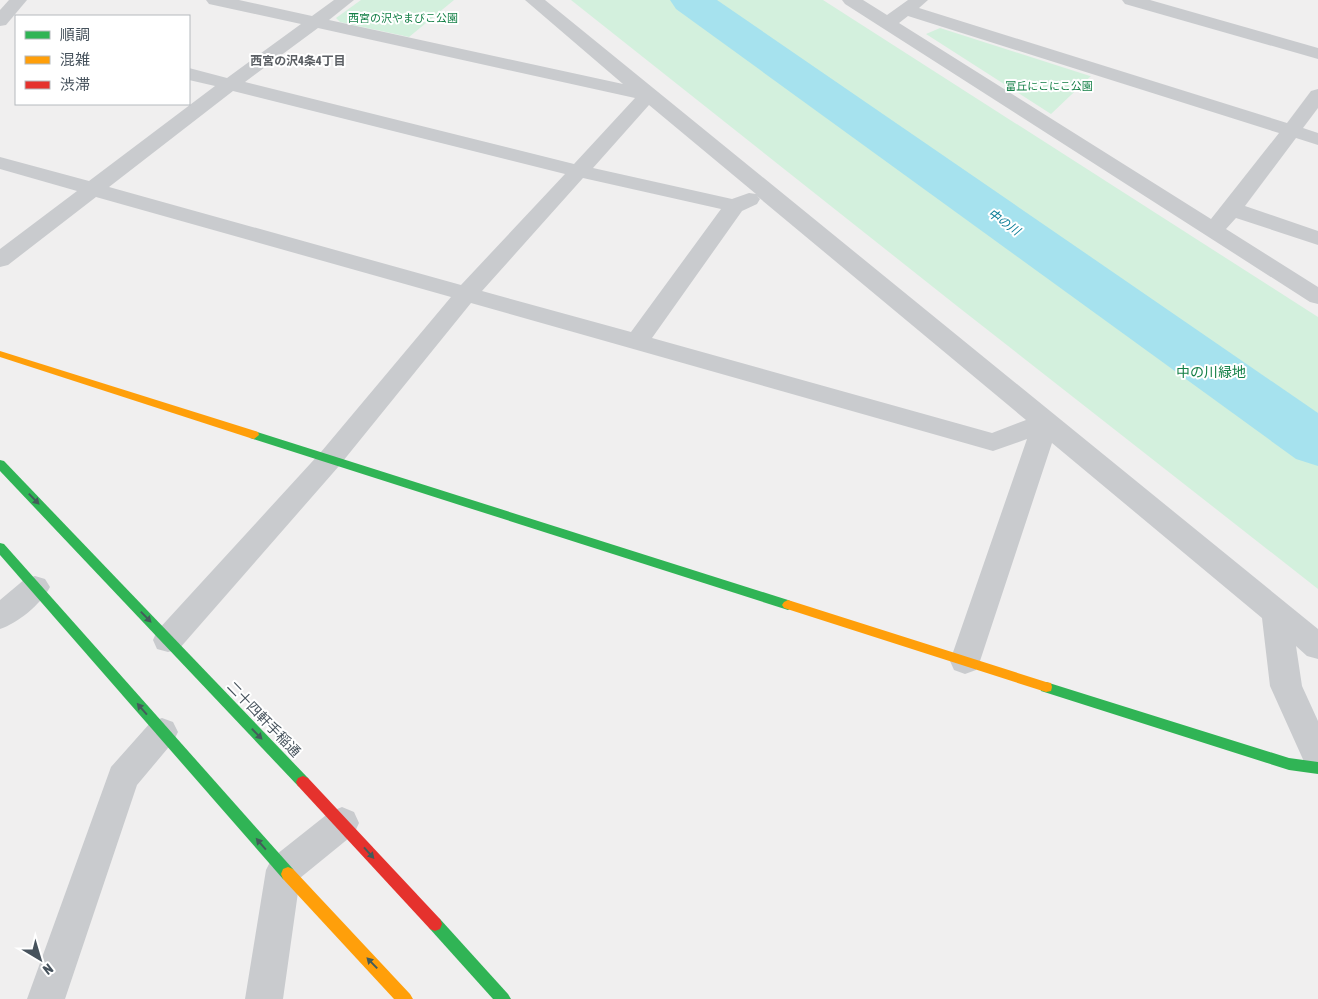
<svg xmlns="http://www.w3.org/2000/svg" width="1318" height="999" font-family="'Asap Condensed','Noto Sans JP',sans-serif">
  <style>
    .green { fill: #d3f0dd }
    .lines { fill: none; stroke-linecap: round; stroke-linejoin: round }
    .river { fill: #a6e2ee; fill-rule: evenodd }
    .street { fill: #c9cbce; fill-rule: evenodd }
    .fast { fill: #30b455; fill-rule: evenodd }
    .slow { fill: #ff9f0a; fill-rule: evenodd }
    .jam { fill: #e5322d; fill-rule: evenodd }
    .oneway { fill: #445c5b }
    .labels { text-anchor: middle; stroke-width: 4; stroke-linejoin: round; paint-order: stroke }
    .far-park-label { font-size: 11px; fill: #158047; stroke: #fff }
    .far-neighbourhood-label { font-size: 12px; font-weight: bold; fill: #5b5f64; stroke: #fff }
    .far-water-label { font-size: 12px; font-style: italic; fill: #0a7c96; stroke: #fff }
    .park-label { font-size: 14px; fill: #158047; stroke: #fff }
    .street-label { font-size: 14px; fill: #46525c; stroke: #fff }
  </style>
  <rect width="100%" height="100%" fill="#f0efef"/>
  <g class="green">
    <path d="M361,0h93l-45,37 -69,-15 -4,-4z"/>
    <path d="M571,0h252l495,317v272l-361,-283z"/>
    <path d="M940,28l150,48h1l-40,38 -125,-80z"/>
  </g>
  <g class="lines">
    <path class="river" d="M670,0h47l601,413v53l-22,-7 -620,-450z"/>
    <g class="street">
      <path d="M9,0h18l-21,25 -6,1v-16z"/>
      <path d="M206,0h33l73,16 22,-16h20l-25,20 294,64 -98,-84h20l773,629v30l-11,-3 -11,-10 6,40 16,35v49l-12,-4 -36,-80 -8,-68 -210,-175 -72,218 -4,9 -11,4 -11,-4 -4,-9 77,-222 -34,12 -522,-148 -132,163 -160,183 -11,3 -11,-3 -4,-9 4,-9 164,-179 130,-155 -355,-100 -88,68 -8,2v-18l77,-58 -77,-22v-12l89,24 126,-95 -26,-6v-12l38,10 74,-54 -92,-20zM318,28l317,70 -61,66 -329,-82zM233,91l332,83 -104,111 -352,-98zM649,105l107,89 -7,-1 -17,6 -139,-31zM583,178l138,31 -90,123 -149,-41zM757,196l269,224 -34,13 -340,-95 90,-127 15,-7 3,-5z"/>
      <path d="M842,0h21l24,15 21,-15h20l-9,8 368,115 24,-32 7,-2v19l-15,20 15,5v12l-22,-7 -51,68 73,25v14l-82,-27 -10,11 92,58v17l-8,-2 -465,-298zM908,16l371,117 -68,86 -312,-196z"/>
      <path d="M1122,0h28l168,48v11l-193,-55z"/>
      <path d="M35,576l10,3 5,8c-9,17 -32,36 -50,42v-29l25,-21z"/>
      <path d="M162,718l11,4 5,10 -5,10 -36,43 -72,214h-38l84,-232 40,-45z"/>
      <path d="M342,807l12,5 5,11 -5,11 -54,44 -17,121h-38l21,-129 6,-12 58,-46z"/>
    </g>
    <g class="fast">
      <path d="M254,431l534,169 4,2 2,3 -2,3 -4,2 -538,-172 -1,-3z"/>
      <path d="M0,460l4,1 304,317 2,4 -2,4 -5,2 -5,-2 -298,-315z"/>
      <path d="M0,543l4,1 289,325 2,5 -2,5 -5,2 -5,-2 -283,-324z"/>
      <path d="M1046,682l243,76 29,4v12l-29,-4 -248,-79 -1,-4 1,-4z"/>
      <path d="M435,917l5,2 68,75 3,5h-18l-63,-70 -2,-5 2,-5z"/>
    </g>
    <g class="slow">
      <path d="M0,351l258,81 1,3 -5,4 -4,-1 -250,-81z"/>
      <path d="M788,600l258,82 5,1 1,4 -1,4 -5,1 -262,-84 -2,-3 2,-3z"/>
      <path d="M288,867l5,2 117,125 3,5h-19l-111,-120 -2,-5 2,-5z"/>
    </g>
    <path class="jam" d="M303,776l5,2 132,141 2,5 -2,5 -5,2 -5,-2 -132,-143 -2,-4 2,-4z"/>
  </g>
  <defs><path id="oneway-solid" d="M-6-.8H1V-3.2L6.5 0L1 3.2V.8H-6Z" transform="scale(1.25)"/></defs>
  <g class="oneway">
    <use href="#oneway-solid" transform="translate(34 499) rotate(46)"/>
    <use href="#oneway-solid" transform="translate(146 617) rotate(46)"/>
    <use href="#oneway-solid" transform="translate(142 709) rotate(-131)"/>
    <use href="#oneway-solid" transform="translate(257 734) rotate(46)"/>
    <use href="#oneway-solid" transform="translate(261 844) rotate(-131)"/>
    <use href="#oneway-solid" transform="translate(369 853) rotate(48)"/>
    <use href="#oneway-solid" transform="translate(372 963) rotate(-134)"/>
  </g>
  <g class="labels">
    <g class="far-park-label">
      <text x="403" y="22">西宮の沢やまびこ公園</text>
      <text x="1049" y="90">富丘にこにこ公園</text>
    </g>
    <g class="far-neighbourhood-label">
      <text x="298" y="65">西宮の沢4条4丁目</text>
    </g>
    <g class="far-water-label">
      <text transform="translate(1004 222) rotate(35)" y="4">中の川</text>
    </g>
    <g class="park-label">
      <text x="1211" y="377">中の川緑地</text>
    </g>
    <g class="street-label">
      <text transform="translate(264 719) rotate(46)" y="5">二十四軒手稲通</text>
    </g>
  </g>
  <rect x="15" y="15" width="175" height="90" fill="#ffffff" stroke="#b5babe"/>
  <rect x="25" y="31" width="25" height="8" fill="#30b455" stroke="#b5babe"/>
  <text x="60" y="40" font-size="15" fill="#46525c">順調</text>
  <rect x="25" y="56" width="25" height="8" fill="#ff9f0a" stroke="#b5babe"/>
  <text x="60" y="65" font-size="15" fill="#46525c">混雑</text>
  <rect x="25" y="81" width="25" height="8" fill="#e5322d" stroke="#b5babe"/>
  <text x="60" y="90" font-size="15" fill="#46525c">渋滞</text>
  <g transform="translate(40 959) rotate(142)" stroke="#ffffff" stroke-width="4" paint-order="stroke">
  <path d="M0-4L9 19L0 12L-9 19Z" fill="#46525c"/>
  <text y="-8" font-size="14" font-weight="bold" text-anchor="middle" fill="#46525c">N</text>
  </g>
</svg>
